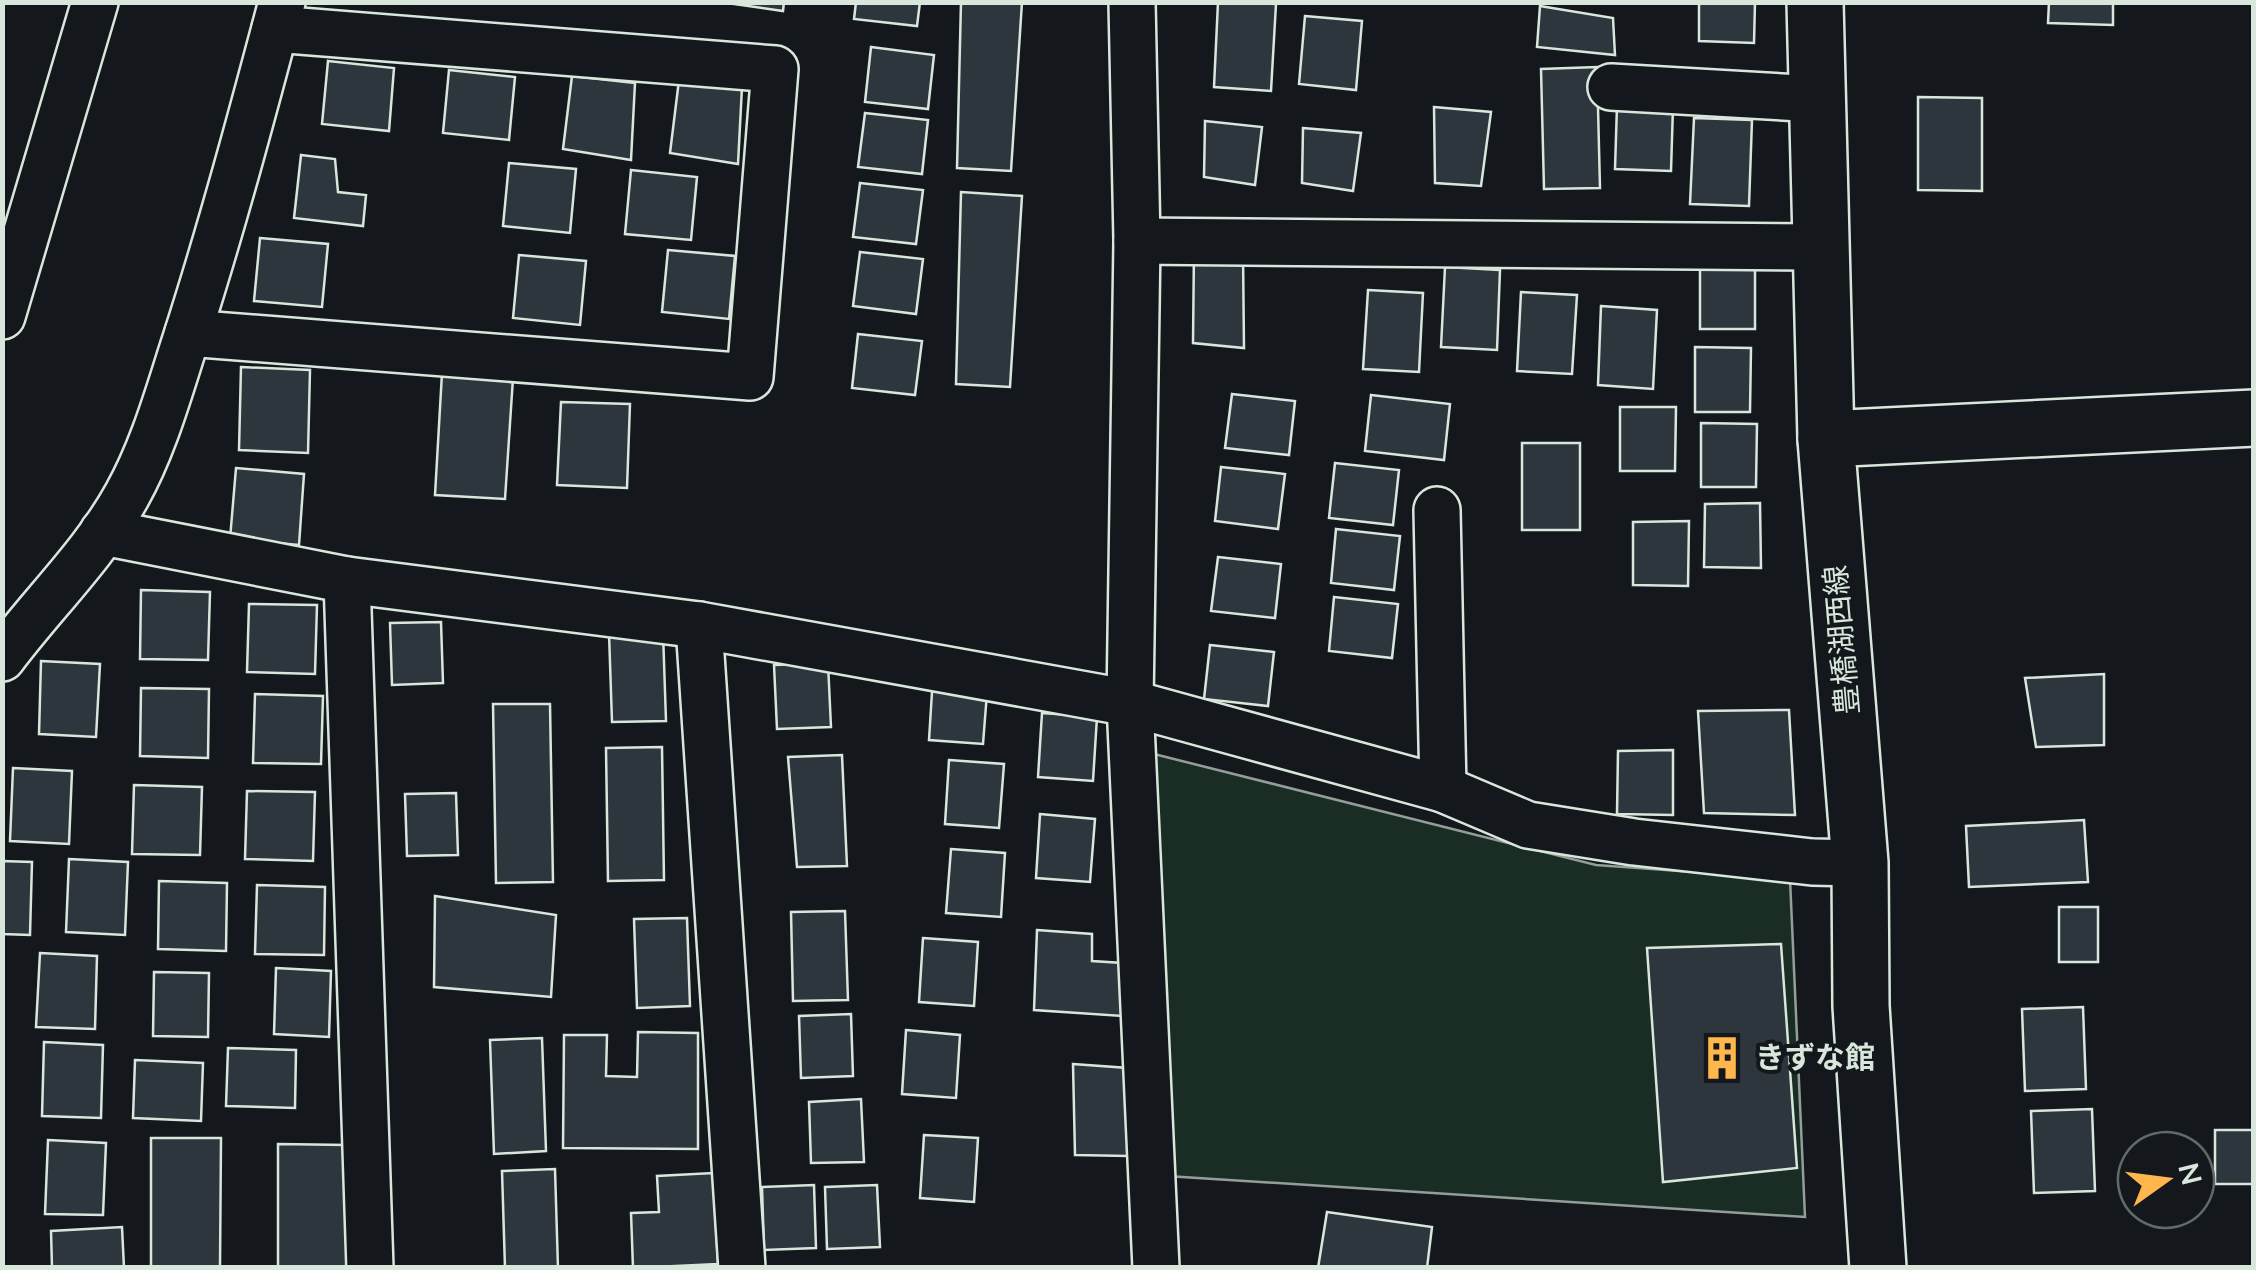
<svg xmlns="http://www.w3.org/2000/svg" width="2256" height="1270" font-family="Mulish,'Noto Sans JP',sans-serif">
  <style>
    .green { fill: #1a2d24; stroke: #939e99; stroke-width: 2.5 }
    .building { fill: #2c363c; stroke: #d8e6dc; stroke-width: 2.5 }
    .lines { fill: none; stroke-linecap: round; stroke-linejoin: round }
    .minor-casing { stroke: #d8e6dc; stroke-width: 50 }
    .tertiary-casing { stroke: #d8e6dc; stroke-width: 60 }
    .primary-casing { stroke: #d8e6dc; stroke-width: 60 }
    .minor { stroke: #14181c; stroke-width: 45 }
    .tertiary { stroke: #14181c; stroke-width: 55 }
    .primary { stroke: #14181c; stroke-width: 55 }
    .labels { text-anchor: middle; stroke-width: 8; stroke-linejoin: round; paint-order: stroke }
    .street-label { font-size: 30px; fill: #d8e6dc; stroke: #14181c }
    .poi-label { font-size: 30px; font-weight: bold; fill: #d8e6dc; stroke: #14181c; text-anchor: start }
  </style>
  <rect width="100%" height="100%" fill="#14181c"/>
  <path class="green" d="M1154,754l442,111 194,14 15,338 -638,-41z"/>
  <g class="building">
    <path d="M720,2h64l-1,9z"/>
    <path d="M856,2h64l-3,24 -63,-7z"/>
    <path d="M961,2h61l-11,169 -54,-3z"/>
    <path d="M1218,2l58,2 -5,87 -57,-4z"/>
    <path d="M1699,2h56l-1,41 -55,-2z"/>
    <path d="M2049,2h64v23l-65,-2z"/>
    <path d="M1540,6l73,12 2,37 -78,-8z"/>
    <path d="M1305,16l57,5 -6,69 -57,-6z"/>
    <path d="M871,47l63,8 -6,54 -63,-7z"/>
    <path d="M328,61l66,7 -5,63 -67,-7z"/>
    <path d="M1597,67l3,121 -56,1 -3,-120z"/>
    <path d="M449,70l66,7 -6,63 -66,-7z"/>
    <path d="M572,76l63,7 -4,77 -68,-11z"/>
    <path d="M679,80l63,7 -4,77 -68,-11z"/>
    <path d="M1918,97l64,1v93l-64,-1z"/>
    <path d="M1617,105l56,2 -2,64 -56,-2z"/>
    <path d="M1434,107l57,5 -10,74 -46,-3z"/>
    <path d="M865,113l63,7 -6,54 -64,-7z"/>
    <path d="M1694,118l58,2 -3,86 -59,-2z"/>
    <path d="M1205,121l57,6 -7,58 -51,-8z"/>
    <path d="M1303,128l58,5 -8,58 -51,-8z"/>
    <path d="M301,155l34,4 3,33 28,3 -3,31 -69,-8z"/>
    <path d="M509,163l67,6 -6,64 -67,-7z"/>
    <path d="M631,170l66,7 -6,63 -66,-6z"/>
    <path d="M860,183l63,7 -7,54 -63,-7z"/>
    <path d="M961,192l61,4 -12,191 -54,-3z"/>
    <path d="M260,238l68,6 -6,63 -68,-6z"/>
    <path d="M1194,249l49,4 1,95 -51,-5z"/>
    <path d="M668,250l67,6 -6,63 -67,-7z"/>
    <path d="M860,252l63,7 -7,55 -63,-8z"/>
    <path d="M519,255l67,6 -6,64 -67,-7z"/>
    <rect x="1700" y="265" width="55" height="64"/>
    <path d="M1445,267l55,3 -3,80 -56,-3z"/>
    <path d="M1368,290l55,3 -4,79 -56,-3z"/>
    <path d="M1521,292l56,3 -5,79 -55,-3z"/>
    <path d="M1601,306l56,4 -4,79 -55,-4z"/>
    <path d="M858,334l64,7 -7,54 -63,-7z"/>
    <path d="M1695,347l56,1 -1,64h-55z"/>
    <path d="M241,367l69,3 -2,83 -69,-3z"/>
    <path d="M442,373l71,5 -8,121 -70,-4z"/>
    <path d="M1232,394l63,7 -6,54 -64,-7z"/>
    <path d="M1371,395l79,9 -6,56 -79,-9z"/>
    <path d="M561,402l69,2 -3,84 -70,-3z"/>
    <path d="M1620,407h56l-1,64h-55z"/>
    <path d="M1701,423l56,1 -1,63h-55z"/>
    <rect x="1522" y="443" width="58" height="87"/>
    <path d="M1335,463l64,7 -6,55 -64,-7z"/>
    <path d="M1221,467l64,7 -7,55 -63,-8z"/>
    <path d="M236,468l68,6 -5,71 -69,-6z"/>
    <path d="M1760,503l1,65 -57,-1 1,-63z"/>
    <path d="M1689,521l-1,65 -55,-1v-63z"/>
    <path d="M1336,529l64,7 -6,54 -63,-7z"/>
    <path d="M1218,557l63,7 -6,54 -64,-7z"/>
    <path d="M141,590l69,2 -2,68 -68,-1z"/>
    <path d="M1334,597l64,7 -6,54 -63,-7z"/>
    <path d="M249,604l68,1 -2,69 -68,-2z"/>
    <path d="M441,622l2,61 -51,2 -2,-62z"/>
    <path d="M663,632l3,89 -54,1 -3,-89z"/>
    <path d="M1210,645l64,7 -6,54 -64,-7z"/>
    <path d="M41,661l59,3 -4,73 -57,-3z"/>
    <path d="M828,663l3,64 -54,2 -3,-64z"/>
    <path d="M2104,674v71l-68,2 -11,-69z"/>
    <path d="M933,676l55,4 -5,64 -54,-4z"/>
    <path d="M141,688l68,1 -1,69 -68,-2z"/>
    <path d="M255,694l68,2 -2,68 -68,-1z"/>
    <path d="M493,704h57l3,178 -57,1z"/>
    <path d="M1789,710l6,105 -91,-2 -6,-102z"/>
    <path d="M1042,713l55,4 -4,64 -55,-4z"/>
    <path d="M662,747l2,133 -56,1 -2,-133z"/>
    <path d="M1673,750v65l-56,-1 1,-63z"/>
    <path d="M842,755l5,111 -50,1 -9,-110z"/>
    <path d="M949,760l55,4 -5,64 -54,-4z"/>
    <path d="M13,768l59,3 -3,73 -59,-3z"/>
    <path d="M134,785l68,2 -2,68 -68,-1z"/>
    <path d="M247,791l68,1 -2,69 -68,-2z"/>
    <path d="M456,793l2,62 -51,1 -2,-62z"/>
    <path d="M1040,814l55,5 -5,63 -54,-4z"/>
    <path d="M2084,820l4,62 -119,5 -3,-61z"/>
    <path d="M951,849l54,4 -4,64 -55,-4z"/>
    <path d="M69,859l59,3 -3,73 -59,-3z"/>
    <path d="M2,861l30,1 -2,73 -28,-1z"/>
    <path d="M159,881l68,2 -1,68 -68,-2z"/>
    <path d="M257,885l68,2 -1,68 -69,-1z"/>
    <path d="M435,896l121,19 -5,82 -117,-10z"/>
    <rect x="2059" y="907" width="39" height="55"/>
    <path d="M845,911l3,89 -55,1 -2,-89z"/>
    <path d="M687,918l3,88 -53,2 -3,-89z"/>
    <path d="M1037,930l55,4v27l31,2 -1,53 -88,-6z"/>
    <path d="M923,938l55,4 -4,64 -55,-4z"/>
    <path d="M1781,944l16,224 -134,14 -16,-234z"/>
    <path d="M40,953l57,3 -2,73 -59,-2z"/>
    <path d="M276,968l55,3 -2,66 -55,-3z"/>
    <path d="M154,972l55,1 -1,64 -55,-1z"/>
    <path d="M2083,1007l3,82 -61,2 -3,-82z"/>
    <path d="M851,1014l2,62 -52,2 -2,-62z"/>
    <path d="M906,1030l54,5 -4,63 -54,-4z"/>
    <path d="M638,1032l60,1v116l-135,-1 1,-113h43l-1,41 31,1z"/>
    <path d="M542,1038l4,113 -52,3 -4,-114z"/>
    <path d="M44,1042l59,3 -2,73 -59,-2z"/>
    <path d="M228,1048l68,2 -1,58 -69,-2z"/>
    <path d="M135,1060l68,3 -2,58 -68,-3z"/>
    <path d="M1073,1064l55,4v88l-53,-1z"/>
    <path d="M861,1099l3,63 -53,1 -2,-61z"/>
    <path d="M2092,1109l3,82 -61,2 -3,-82z"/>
    <rect x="2215" y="1130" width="39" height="54"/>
    <path d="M924,1135l54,3 -4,64 -54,-4z"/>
    <path d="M151,1138h70l-1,130h-69z"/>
    <path d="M48,1140l58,3 -3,72 -58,-1z"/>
    <path d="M278,1144l69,1v123h-69z"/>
    <path d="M555,1169l3,99h-53l-3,-97z"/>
    <path d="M713,1173l5,91 -85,4 -2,-55 28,-1 -2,-36z"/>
    <path d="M814,1185l2,63 -52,2 -2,-63z"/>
    <path d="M877,1185l3,62 -53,2 -2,-62z"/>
    <path d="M1327,1212l105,15 -5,41h-109z"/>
    <path d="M122,1227l2,41h-72l-1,-37z"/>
  </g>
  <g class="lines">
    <g class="minor-casing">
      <g id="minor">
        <path d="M1132,2l5,239 -7,462 26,565"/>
        <path d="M1611,87l207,12"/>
        <path d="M1137,241l683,6"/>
        <path d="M2,316l93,-314"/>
        <path d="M188,333l562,44 25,-308 -500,-40"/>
        <path d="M1437,510l6,279"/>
        <path d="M103,532l244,48 352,45 431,78 313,86 85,36 106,17 178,20 48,1"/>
        <path d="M347,580l23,688"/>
        <path d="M699,625l43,643"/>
        <path d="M2,658c41,-55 92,-103 125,-163 27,-48 42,-104 59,-156 36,-112 66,-224 96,-337"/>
      </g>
    </g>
    <g class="tertiary-casing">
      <path id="tertiary" d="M1815,2l11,437"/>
    </g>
    <g class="primary-casing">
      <path id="primary" d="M1878,1268l-17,-262 -1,-143 -34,-424 428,-21"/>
    </g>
    <use href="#minor" class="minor"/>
    <use href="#tertiary" class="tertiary"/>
    <use href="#primary" class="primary"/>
  </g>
  <defs>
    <g id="building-bare" transform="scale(3.45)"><path d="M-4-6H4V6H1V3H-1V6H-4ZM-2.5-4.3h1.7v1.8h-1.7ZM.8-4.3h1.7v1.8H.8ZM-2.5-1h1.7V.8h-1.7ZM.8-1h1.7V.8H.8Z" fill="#ffb74d" stroke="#14181c" stroke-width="2.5" paint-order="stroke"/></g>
  </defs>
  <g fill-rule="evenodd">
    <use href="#building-bare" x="1722" y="1058"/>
  </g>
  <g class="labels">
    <g class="street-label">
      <text transform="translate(1842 640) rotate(-95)" y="10">豊橋湖西線</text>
    </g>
    <g class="poi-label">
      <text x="1755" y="1068">きずな館</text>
    </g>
  </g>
  <rect width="2256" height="1270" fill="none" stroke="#d8e6dc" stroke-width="10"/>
  <g transform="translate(2166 1180) rotate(76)"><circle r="48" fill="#14181c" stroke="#626a69" stroke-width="2.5"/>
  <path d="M0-8L18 38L0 25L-18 38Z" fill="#ffb74d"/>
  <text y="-15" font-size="28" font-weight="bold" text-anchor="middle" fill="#d8e6dc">N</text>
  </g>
</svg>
